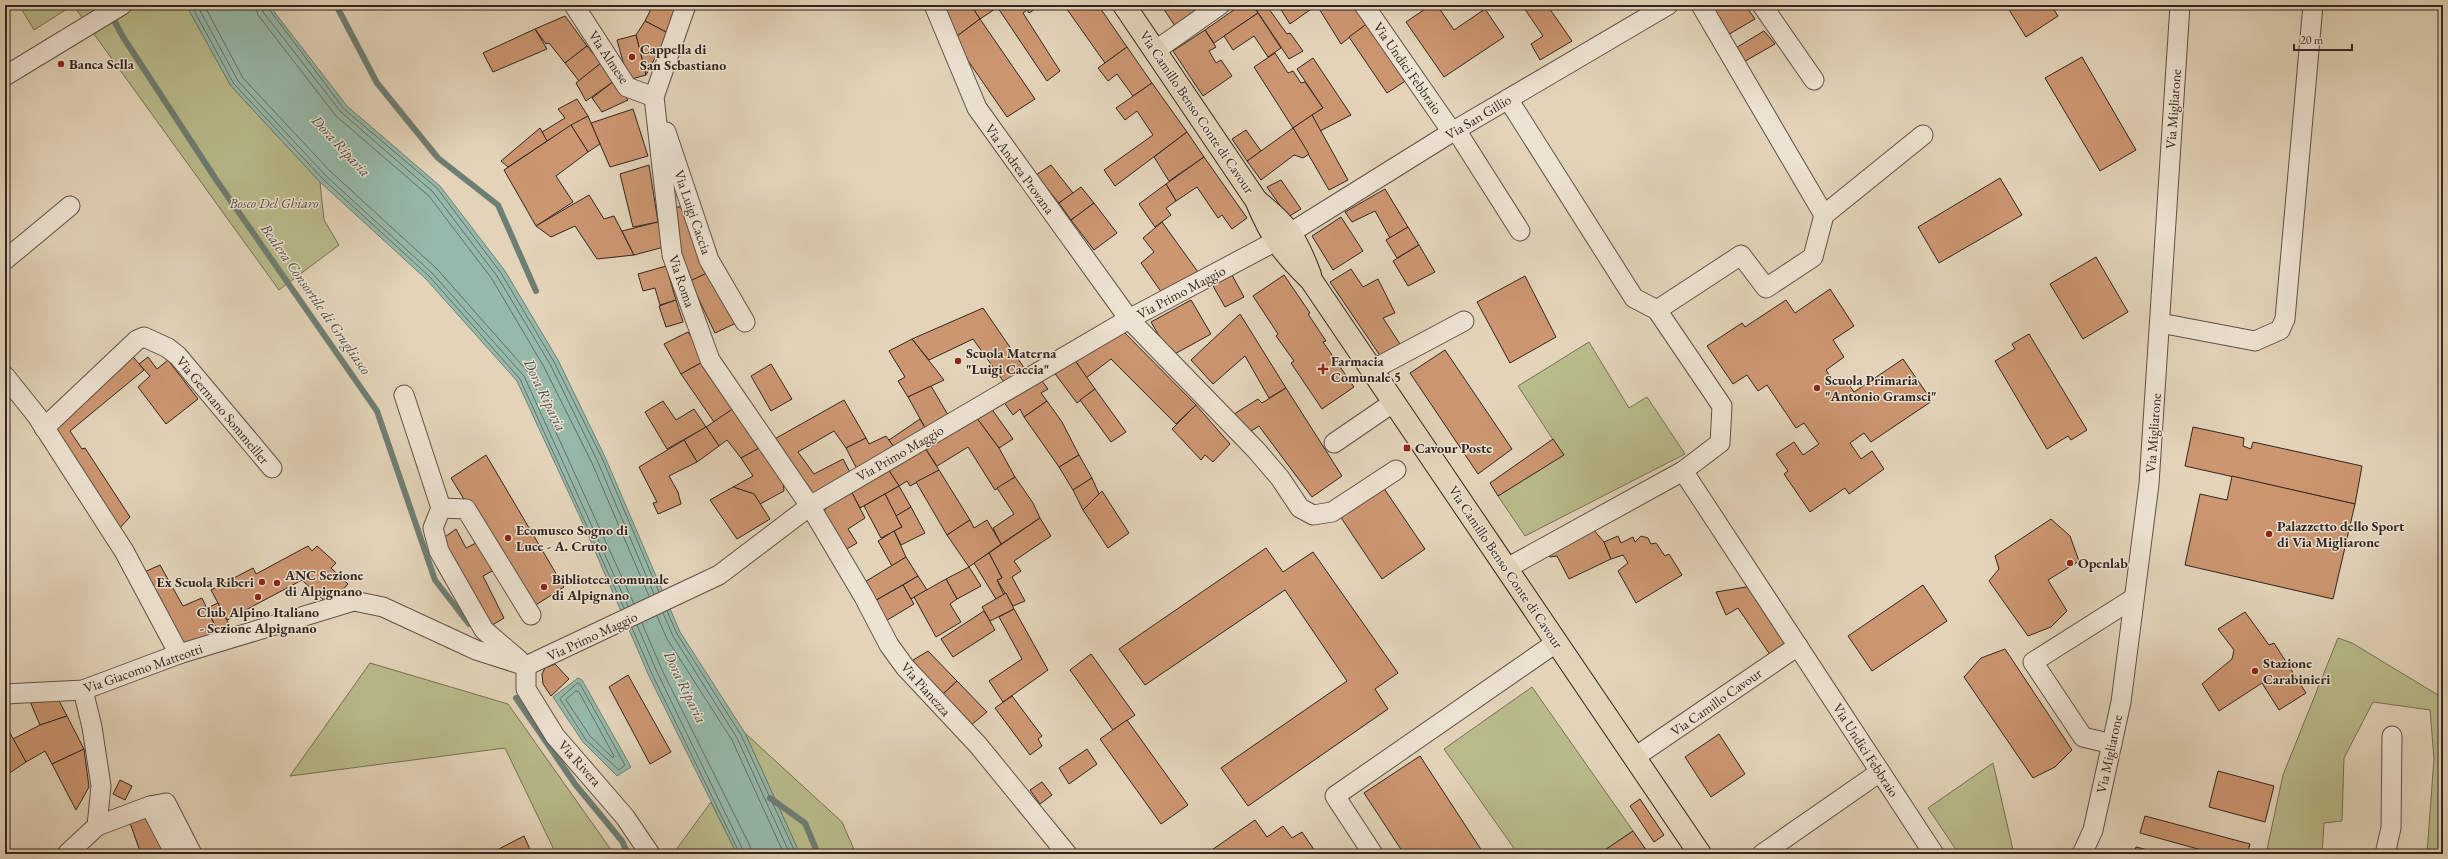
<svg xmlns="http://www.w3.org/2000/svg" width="2448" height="859" font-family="'EB Garamond',serif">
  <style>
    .green { fill: #b9bb8b; stroke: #767056 }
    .water { fill: #96b9aa; stroke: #6e7e73 }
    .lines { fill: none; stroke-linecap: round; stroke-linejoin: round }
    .shore { stroke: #646f65; stroke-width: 1 }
    .stream { stroke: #6e7e73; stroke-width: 6 }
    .building { fill: #cc9671; stroke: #322520 }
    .minor-casing { stroke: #5e5146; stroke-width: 21 }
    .major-casing { stroke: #322520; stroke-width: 24 }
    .minor { stroke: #ede3d2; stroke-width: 19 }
    .major { stroke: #e3d4b9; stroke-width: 22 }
    .poi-dot { fill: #8f2418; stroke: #ede3d2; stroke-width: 1.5 }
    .labels { text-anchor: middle; stroke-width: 3; stroke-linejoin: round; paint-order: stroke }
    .poi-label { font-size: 14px; font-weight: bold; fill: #322520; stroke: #ede3d2; text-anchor: start }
    .street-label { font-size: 14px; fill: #322520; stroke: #ede3d2 }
    .park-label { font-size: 14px; font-style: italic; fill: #544a3b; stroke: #ede3d2 }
    .water-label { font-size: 15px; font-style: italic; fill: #4b4a42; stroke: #ede3d2 }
  </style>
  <rect width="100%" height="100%" fill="#e3d4b9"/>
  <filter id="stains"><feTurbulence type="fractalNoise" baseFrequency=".005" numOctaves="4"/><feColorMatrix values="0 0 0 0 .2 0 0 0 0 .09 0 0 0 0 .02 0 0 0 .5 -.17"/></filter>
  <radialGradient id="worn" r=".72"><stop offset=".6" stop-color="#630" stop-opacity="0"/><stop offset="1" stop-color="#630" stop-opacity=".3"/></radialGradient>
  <g class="green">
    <path d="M19,5h167l45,81 89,96 4,38 15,25 -60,45 -206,-285 -39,25z"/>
    <path d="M1589,342l40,66 18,-11 38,57 -160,82 -27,-40 65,-41 -45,-69z"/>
    <path d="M2338,638l14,5 91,55v109l-5,47h-11l7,-96 -4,-48 -57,-8 -29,56 -2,63 -18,2 -2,31h-56l17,-79z"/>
    <path d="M370,663l138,41 106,150h-58l-51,-106 -215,28z"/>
    <path d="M1532,687l101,144 -34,23h-81l-74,-105z"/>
    <path d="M745,733l97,89 14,32h-56z"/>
    <path d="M1993,763l21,91h-55l-31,-46z"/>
    <path d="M711,802l26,52h-64z"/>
  </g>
  <g class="water">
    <path d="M186,5h83l78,101 93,80 65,85 53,89 47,97 75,175 65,101 55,121h-63l-88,-178 -64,-148 -68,-147 -91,-102 -106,-97 -89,-96z"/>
    <path d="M578,678l4,2 49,87 -14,9 -34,-34 -30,-45z"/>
  </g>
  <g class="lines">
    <g class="shore">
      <path d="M191,5l43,79 89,95 106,97 91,103 104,229"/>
      <path d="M197,5l41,76 88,95 106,97 92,103 104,230"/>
      <path d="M204,5l39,73 87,93 107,98 92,104 105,231"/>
      <path d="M255,5l3,10 78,101 93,80 63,83 52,88 48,96 57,133"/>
      <path d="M261,5l2,7 78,100 92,80 64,84 53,88 47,96 57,134"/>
      <path d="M266,5l78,104 93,79 64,85 53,89 48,96 57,134"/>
      <path d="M667,611l10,23 64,101 55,119"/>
      <path d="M663,613l10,23 64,102 53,116"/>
      <path d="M657,616l10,23 65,101 52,114"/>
      <path d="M642,623l20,47 88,176 1,8"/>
      <path d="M637,625l20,47 88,182"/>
      <path d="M632,628l20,46 88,180"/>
      <path d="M578,683l2,1 45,81 -6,5 -33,-30 -26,-41z"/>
      <path d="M576,691l3,1 35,64 -1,2 -23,-22 -24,-36z"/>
    </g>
    <g class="stream">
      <path d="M336,5l41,78 61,75 60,47 38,86"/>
      <path d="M110,13l13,24 94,144 160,230 58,169 34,44"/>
      <path d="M516,698l59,86 47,57 6,13"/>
      <path d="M770,798l35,25 13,31"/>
    </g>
  </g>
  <g class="building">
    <path d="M653,5h27l-12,28 -23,-12z"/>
    <path d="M938,5h33l9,14 -27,20z"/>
    <path d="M971,5h30l-21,14z"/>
    <path d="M1001,5h23l3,5 -4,3 37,58 -13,10 -49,-73z"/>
    <path d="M1024,5h17l-12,8z"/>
    <path d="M1064,5h34l29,42 -22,16z"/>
    <path d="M1161,5h45l-31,21z"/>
    <path d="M1241,5h12l5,8 -44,30 -9,-13z"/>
    <path d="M1253,5h13l21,29 3,-1 13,18 -14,8z"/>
    <path d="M1278,5h39l-27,19z"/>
    <path d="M1320,5h36l12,18 -27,21 -23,-37z"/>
    <path d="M1431,5h6l17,25 31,-21 19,28 -60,40 -38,-55z"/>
    <path d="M1522,5h25l25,36 -32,19 -9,-16 12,-8z"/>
    <path d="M1708,5h37l10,14 -29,17z"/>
    <path d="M2006,5h45l7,11 -32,21z"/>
    <path d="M1258,13l23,35 -13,9 -14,-21 -21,14 -9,-14z"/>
    <path d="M565,16l22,30 -22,17 -16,-20 -3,1 -11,-15z"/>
    <path d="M980,19l55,80 -28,18 -54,-78z"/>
    <path d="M645,21l23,12 -22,42 -10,-40z"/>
    <path d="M1368,23l39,57 -20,13 -38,-56z"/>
    <path d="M535,29l12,20 -54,23 -10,-19z"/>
    <path d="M1205,30l11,17 -7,4 7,12 5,-3 11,16 -29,20 -30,-45z"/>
    <path d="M1764,31l11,13 -33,19 -8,-14z"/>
    <path d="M636,35l10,40 -18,5 -11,-40z"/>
    <path d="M587,46l14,17 -22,18 -14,-18z"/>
    <path d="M1127,47l25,36 -19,13 -16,-22 -9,7 -10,-13z"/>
    <path d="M1275,53l13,20 5,-2 8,12 4,-1 18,26 -30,20 -39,-61z"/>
    <path d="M2082,57l54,93 -36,21 -55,-93z"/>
    <path d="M1313,58l38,57 -31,16 -8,-16 11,-7 -26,-39z"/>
    <path d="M601,63l13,18 -28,20 -10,-18z"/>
    <path d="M614,81l14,19 -26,12 -10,-14z"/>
    <path d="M1152,83l35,49 -72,54 -11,-16 49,-35 -16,-24 -12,9 -9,-12z"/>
    <path d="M577,99l11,17 -41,25 -5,-9 23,-14 -7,-9z"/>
    <path d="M633,109l15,47 -38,11 -19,-44z"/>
    <path d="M1312,115l36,65 -19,10 -36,-62z"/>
    <path d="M588,116l12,28 -12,8 -17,-27z"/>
    <path d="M571,125l17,27 -32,24 17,26 -37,24 -32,-56z"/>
    <path d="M540,128l7,13 -39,26 -7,-6z"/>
    <path d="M1293,128l16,26 -6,4 -9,-3 -33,25 -14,-19z"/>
    <path d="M1246,130l15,21 -14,10 -15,-22z"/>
    <path d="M1187,132l17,25 -35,24 -15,-24z"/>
    <path d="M1204,157l43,61 -15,11 -10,-14 -4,3 -21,-31 -21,14 -10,-17z"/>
    <path d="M649,165l9,57 -25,5 -13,-53z"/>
    <path d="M1051,165l22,28 -14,10 -23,-28z"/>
    <path d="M2000,178l22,37 -83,48 -21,-36z"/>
    <path d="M1281,180l20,29 -13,8 -21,-30z"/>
    <path d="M1166,184l10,17 -10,7 5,7 -16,12 -16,-23z"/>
    <path d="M1081,187l13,16 -23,17 -12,-17z"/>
    <path d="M1385,189l23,38 -18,11 -15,-27 -23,11 -7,-10z"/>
    <path d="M589,195l15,24 10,-3 20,39 -37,4 -22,-33 -24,11 -15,-11z"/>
    <path d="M1094,203l23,30 -23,17 -23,-30z"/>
    <path d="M684,206l25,66 -23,12 -13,-76z"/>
    <path d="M1341,217l22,34 -30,19 -21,-34z"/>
    <path d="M658,222l6,25 -30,8 -12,-24z"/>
    <path d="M1162,222l36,50 -36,21 -21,-30 13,-11 -11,-14z"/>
    <path d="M1408,227l11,18 -22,13 -11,-18z"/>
    <path d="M1419,245l16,27 -27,14 -15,-25z"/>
    <path d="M2096,257l32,55 -45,27 -33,-55z"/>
    <path d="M666,266l10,34 -16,5 -5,-17 -12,3 -5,-17z"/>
    <path d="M1351,269l12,18 15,-8 17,34 -12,5 17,26 -19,13 -51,-75z"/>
    <path d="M711,271l25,52 -21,10 -25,-52z"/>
    <path d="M1232,275l12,22 -19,10 -12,-21z"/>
    <path d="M1284,275l26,38 -2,1 18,27 -3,1 31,45 -32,22 -31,-46 3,-2 -18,-25 2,-2 -25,-38z"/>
    <path d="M1525,276l31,61 -46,26 -33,-61z"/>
    <path d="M1830,289l24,37 -21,14 11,17 -18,13 9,14 9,-6 10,14 49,-33 29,42 -61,41 -7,-9 -14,10 11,16 11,-8 12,18 -35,25 -4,-6 -35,24 -26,-38 4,-3 -12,-17 18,-12 9,13 16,-11 -15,-21 -8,5 -29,-43 -9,6 -11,-16 -14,9 -26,-38 35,-23 3,4 41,-27 9,13z"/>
    <path d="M676,300l7,22 -17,5 -7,-21z"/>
    <path d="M1191,300l20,34 -40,22 -20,-34z"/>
    <path d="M983,308l44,64 -21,13 -33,-46 -44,21 -17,-21z"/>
    <path d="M1240,314l46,74 -17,10 -24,-42 -32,28 -22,-24z"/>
    <path d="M1121,329l75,76 -20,19 -65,-65 -25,19 -12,-19z"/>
    <path d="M688,332l18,28 -25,14 -17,-30z"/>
    <path d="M2029,334l58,96 -16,10 -3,-4 -21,13 -52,-88 20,-12 -3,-5z"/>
    <path d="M912,339l32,41 -36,17 -10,-16 7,-4 -16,-26z"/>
    <path d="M1445,350l67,99 -34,25 -68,-101z"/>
    <path d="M130,353l14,17 -74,61 12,18 3,-1 45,69 -14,15 -64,-103z"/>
    <path d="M148,357l9,12 11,-9 30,39 -32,25 -28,-37 12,-11 -11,-12z"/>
    <path d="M1074,359l21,30 -18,14 -24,-32z"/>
    <path d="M706,360l31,46 -23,16 -33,-48z"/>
    <path d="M771,364l21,35 -21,12 -20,-35z"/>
    <path d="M1039,377l9,12 -7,4 6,8 -23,16 -4,-8 -7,6 -10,-14z"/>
    <path d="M931,386l20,34 -23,13 -20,-36z"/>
    <path d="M1286,388l56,88 -30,21 -53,-71 -11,7 -17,-17 27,-17 4,4z"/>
    <path d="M1095,389l31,43 -15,10 -31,-42z"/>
    <path d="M844,400l22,38 -20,10 -12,-17 -36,21 16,22 29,-15 9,17 -42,22 -39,-57z"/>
    <path d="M663,401l13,19 18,-11 12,18 -39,22 -22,-37z"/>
    <path d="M1047,401l15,21 17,33 -20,12 -35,-50z"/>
    <path d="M1196,405l34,39 -17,18 -8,-7 -4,5 -29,-31z"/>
    <path d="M737,406l28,39 -24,13 -14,-18 -8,6 -13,-19z"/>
    <path d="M991,408l22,31 -14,9 -23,-31z"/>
    <path d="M976,417l23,31 16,29 -20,13 -27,-43 -31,19 -12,-18z"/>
    <path d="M920,419l8,14 -32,17 -7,-10z"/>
    <path d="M706,427l13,19 -22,16 -13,-22z"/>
    <path d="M2193,427l51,11 -1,8 8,3 2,-7 109,24 -7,38 -170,-38z"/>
    <path d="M886,436l10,14 -38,21 -12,-23 20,-10 3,6z"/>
    <path d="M1553,439l11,16 -66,41 -8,-13z"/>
    <path d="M684,440l13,22 -28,14 9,16 3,12 -23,10 -5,-11 4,-1 -18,-35z"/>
    <path d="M765,445l17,28 2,18 -24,13 -6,-10 -21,-7 20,-11 -12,-18z"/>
    <path d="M925,448l14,22 -29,16 -3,-5 -8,5 -11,-17z"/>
    <path d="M486,455l78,132 -33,21 -80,-130z"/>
    <path d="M1079,455l13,23 -19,12 -14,-23z"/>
    <path d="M888,469l11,17 -39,22 -9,-17z"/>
    <path d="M939,470l31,50 -23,15 -31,-53z"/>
    <path d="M2232,476l123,28 -22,95 -148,-34 15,-71 27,6z"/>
    <path d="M1015,477l18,26 7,15 -39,26 -8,-16 21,-14 -17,-26z"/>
    <path d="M1092,478l7,16 -16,16 -10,-20z"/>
    <path d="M1381,484l44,65 -43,30 -44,-66z"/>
    <path d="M899,486l12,21 -15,9 -11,-22z"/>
    <path d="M733,487l21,7 16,25 -33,20 -27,-39z"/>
    <path d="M851,491l14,27 -17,11 9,14 -12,7 -21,-37 3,-9z"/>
    <path d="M1102,491l27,42 -21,15 -25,-38z"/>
    <path d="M885,494l17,33 -21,11 -17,-32z"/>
    <path d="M911,507l14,26 -24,12 -7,-14 8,-4 -6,-11z"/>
    <path d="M1040,518l11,18 -37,25 7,10 -9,6 13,24 -12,5 -16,-26 5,-2 -13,-25z"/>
    <path d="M2051,519l19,17 9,25 -31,19 19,31 -16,16 -23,9 -39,-55 10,-12 -4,-13z"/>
    <path d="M970,520l4,8 13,-8 14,24 -32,23 -22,-32z"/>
    <path d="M1592,528l12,14 7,17 -42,20 -12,-23 -7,1 -5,-6z"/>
    <path d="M456,529l10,19 12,-6 16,28 -11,6 21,42 -15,9 -47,-88z"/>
    <path d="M894,531l12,26 -14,9 -14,-25z"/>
    <path d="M1618,536l3,7 12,-6 2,5 6,-6 7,2 3,6 5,-1 9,13 4,-2 13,21 -46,28 -18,-32 10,-8 -5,-8 -12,4 -7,-17z"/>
    <path d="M308,546l4,5 5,-5 19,17 -5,5 17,16 -19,21 -27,-25 -75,40 -16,-30 42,-22 3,6z"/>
    <path d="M1266,548l17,24 30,-20 85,121 -23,16 13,20 -140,97 -27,-38 126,-87 -62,-91 -140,95 -26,-36z"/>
    <path d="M989,553l13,25 -5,2 7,15 -8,4 -22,-36z"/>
    <path d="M906,557l12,19 -45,26 -10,-19z"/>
    <path d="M160,565l23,41 19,-8 16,34 -37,17 -39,-76z"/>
    <path d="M969,567l12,19 -24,13 -11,-20z"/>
    <path d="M918,576l9,14 -16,9 -8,-14z"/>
    <path d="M946,579l11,20 -7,5 11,18 -25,15 -22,-40z"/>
    <path d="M903,585l11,19 -30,18 -11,-20z"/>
    <path d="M1923,585l24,36 -75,50 -24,-35z"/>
    <path d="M1752,586l39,56 -20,14 -33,-48 -12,7 -10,-23z"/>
    <path d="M1006,593l8,16 -24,12 -8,-14z"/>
    <path d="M218,603l12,23 -12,6 -11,-24z"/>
    <path d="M1014,609l34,61 -45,32 -14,-21 33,-22 -23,-42z"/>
    <path d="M984,611l11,19 -42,27 -12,-18z"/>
    <path d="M2245,612l24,33 5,-2 32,50 -27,17 -17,-27 -43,28 -17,-27 30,-25 2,-9 -16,-21z"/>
    <path d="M2005,649l67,101 -17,17 -22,11 -69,-101 17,-19z"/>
    <path d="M928,651l29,30 -16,15 -31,-34z"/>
    <path d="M1091,654l44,61 -22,15 -43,-60z"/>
    <path d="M555,664l14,15 -18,17 -8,-12 -1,-10 3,-6z"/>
    <path d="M628,675l43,77 -21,12 -41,-77z"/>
    <path d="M957,681l30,31 -16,13 -30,-29z"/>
    <path d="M55,693l12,23 -27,9 -11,-26z"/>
    <path d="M1012,696l30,40 -4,3 4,7 -12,9 -35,-47z"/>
    <path d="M67,716l17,33 -32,15 -7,-13 -19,11 -13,-23 27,-14z"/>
    <path d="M1127,720l61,85 -27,19 -61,-85z"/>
    <path d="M5,724l21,38 -21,14z"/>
    <path d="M1719,734l26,40 -34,23 -26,-40z"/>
    <path d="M84,749l5,38 -13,23 -24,-46z"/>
    <path d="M1087,749l10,15 -28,20 -10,-16z"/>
    <path d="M1420,756l64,98h-80l-40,-61z"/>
    <path d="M2218,771l56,15 -9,36 -56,-15z"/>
    <path d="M120,780l12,6 -7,14 -12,-6z"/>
    <path d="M1042,782l10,13 -12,9 -10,-14z"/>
    <path d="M1640,799l24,36 -10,7 -24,-36z"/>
    <path d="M150,815l7,18 6,21h-22l-11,-31z"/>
    <path d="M2145,816l105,28 -3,10h-31l-76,-21z"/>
    <path d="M1255,820l12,17 16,-11 9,12 10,-6 15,22h-111z"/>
    <path d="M1633,831l16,23h-50z"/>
    <path d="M524,836l8,18h-36l-1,-3z"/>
    <path d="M2136,847l28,7h-30z"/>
  </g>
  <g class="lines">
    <g class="minor-casing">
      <g id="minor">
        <path d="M574,5l53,82 27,10"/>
        <path d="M686,5l-32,92 18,158 38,105 100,146 54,91 25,48 16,22 73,78 89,109"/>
        <path d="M934,5l43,103 152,211 127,131 24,28 20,30 13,7 19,-3 64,-42"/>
        <path d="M1364,5l88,127"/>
        <path d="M1701,5l123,210"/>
        <path d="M1762,5l52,75"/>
        <path d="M1156,50l64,-45"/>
        <path d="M5,76l117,-71"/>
        <path d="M1508,99l126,199 23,12"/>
        <path d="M1456,130l64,101"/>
        <path d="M666,132l43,128 36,62"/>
        <path d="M1290,233l162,-101 216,-127"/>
        <path d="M5,260l65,-54"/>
        <path d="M2160,323l95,18 25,-11 5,-11 28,-314"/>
        <path d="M1372,370l92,-49"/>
        <path d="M5,376l32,40 87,135 55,103"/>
        <path d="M404,395l37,113 -8,20 6,23 45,79 35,30"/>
        <path d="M44,428l93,-88 7,-3 24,11 10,8 94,112"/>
        <path d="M1334,443l60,-41"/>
        <path d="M1683,471l251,383"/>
        <path d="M441,508l25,1 65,106"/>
        <path d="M1507,568l176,-97 37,-28 2,-37 -65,-96 84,-55 25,33 47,-31 11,-42 99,-80"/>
        <path d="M526,666l193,-91 91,-69 319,-187 147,-78"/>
        <path d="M526,666v23l29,47 70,81 25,37"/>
        <path d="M5,694l78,-4 96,-36 175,-53 29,6 93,43 50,16"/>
        <path d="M2112,744l-29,-7 -50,-75 101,-64"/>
        <path d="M1635,757l163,-111"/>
        <path d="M150,806l16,-3 26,51"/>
        <path d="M97,826l53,-20 25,48"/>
        <path d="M67,854l30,-28 4,-40 -9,-59 -9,-37"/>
        <path d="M1373,854l-38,-58 222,-154"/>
        <path d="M1762,854l118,-82"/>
        <path d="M2082,854l11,-24 28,-128 28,-218 31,-479"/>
        <path d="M2385,854l6,-26 1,-92"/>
      </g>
    </g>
    <g class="major-casing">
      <g id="major">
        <path d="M1124,5l132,195c16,38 26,52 55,80l389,574"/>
        <path d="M1257,201c31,25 39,36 53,74"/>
      </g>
    </g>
    <use href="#minor" class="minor"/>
    <use href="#major" class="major"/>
  </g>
  <g class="poi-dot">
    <circle cx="632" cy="57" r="4"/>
    <circle cx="61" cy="64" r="4"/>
    <circle cx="958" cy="361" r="4"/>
    <path d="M1321 363h4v4h4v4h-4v4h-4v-4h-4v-4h4z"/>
    <circle cx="1817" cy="388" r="4"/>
    <rect x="1403" y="444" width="8" height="8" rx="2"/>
    <circle cx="2269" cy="534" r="4"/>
    <circle cx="508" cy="538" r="4"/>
    <circle cx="2070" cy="563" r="4"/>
    <circle cx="262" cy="582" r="4"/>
    <circle cx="277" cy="583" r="4"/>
    <circle cx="544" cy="587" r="4"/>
    <circle cx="258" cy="597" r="4"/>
    <circle cx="2255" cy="671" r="4"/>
  </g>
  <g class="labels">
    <g class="poi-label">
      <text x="640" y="54">Cappella di<tspan x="640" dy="16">San Sebastiano</tspan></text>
      <text x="69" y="69">Banca Sella</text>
      <text x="966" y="358">Scuola Materna<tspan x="966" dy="16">"Luigi Caccia"</tspan></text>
      <text x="1331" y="366">Farmacia<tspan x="1331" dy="16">Comunale 5</tspan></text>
      <text x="1825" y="385">Scuola Primaria<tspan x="1825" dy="16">"Antonio Gramsci"</tspan></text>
      <text x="1415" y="453">Cavour Poste</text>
      <text x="2277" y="531">Palazzetto dello Sport<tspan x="2277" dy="16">di Via Migliarone</tspan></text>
      <text x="516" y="535">Ecomuseo Sogno di<tspan x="516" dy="16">Luce - A. Cruto</tspan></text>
      <text x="2078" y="568">Openlab</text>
      <text x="285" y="580">ANC Sezione<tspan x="285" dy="16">di Alpignano</tspan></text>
      <text x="552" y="584">Biblioteca comunale<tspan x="552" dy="16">di Alpignano</tspan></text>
      <text x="254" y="587" text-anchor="end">Ex Scuola Riberi</text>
      <text x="258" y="617" text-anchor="middle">Club Alpino Italiano<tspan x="258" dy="16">- Sezione Alpignano</tspan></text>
      <text x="2263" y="668">Stazione<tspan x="2263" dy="16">Carabinieri</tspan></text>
    </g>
    <g class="street-label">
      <text transform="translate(609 57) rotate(56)" y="5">Via Almese</text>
      <text transform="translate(1408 68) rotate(55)" y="5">Via Undici Febbraio</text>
      <text transform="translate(2173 109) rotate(-86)" y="5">Via Migliarone</text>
      <text transform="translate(1197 112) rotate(56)" y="5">Via Camillo Benso Conte di Cavour</text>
      <text transform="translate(1478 117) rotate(-31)" y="5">Via San Gillio</text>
      <text transform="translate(1020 169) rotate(54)" y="5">Via Andrea Provana</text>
      <text transform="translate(693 212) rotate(71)" y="5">Via Luigi Caccia</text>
      <text transform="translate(682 281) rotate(71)" y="5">Via Roma</text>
      <text transform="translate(1181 292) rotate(-28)" y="5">Via Primo Maggio</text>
      <text transform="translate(223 410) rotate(50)" y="5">Via Germano Sommeiller</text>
      <text transform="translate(2153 433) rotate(-86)" y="5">Via Migliarone</text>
      <text transform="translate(900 453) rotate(-30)" y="5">Via Primo Maggio</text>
      <text transform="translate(1506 567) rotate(56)" y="5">Via Camillo Benso Conte di Cavour</text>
      <text transform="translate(592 636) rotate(-25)" y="5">Via Primo Maggio</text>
      <text transform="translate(143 668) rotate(-19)" y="5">Via Giacomo Matteotti</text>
      <text transform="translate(926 689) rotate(48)" y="5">Via Pianezza</text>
      <text transform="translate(1716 702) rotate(-35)" y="5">Via Camillo Cavour</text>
      <text transform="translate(1866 750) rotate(57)" y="5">Via Undici Febbraio</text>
      <text transform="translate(2109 754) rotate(-78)" y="5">Via Migliarone</text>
      <text transform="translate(580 763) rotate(48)" y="5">Via Rivera</text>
    </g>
    <g class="park-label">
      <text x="274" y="208">Bosco Del Ghiaro</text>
    </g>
    <g class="water-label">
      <text transform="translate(341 146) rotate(47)" y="5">Dora Riparia</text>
      <text transform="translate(316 299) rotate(55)" y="5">Bealera Consortile di Grugliasco</text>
      <text transform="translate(545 395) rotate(64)" y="5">Dora Riparia</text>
      <text transform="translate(685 687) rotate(64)" y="5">Dora Riparia</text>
    </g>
  </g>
  <rect width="2448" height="859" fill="none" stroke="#e3d4b9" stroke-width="20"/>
  <rect x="6" y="6" width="2436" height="847" fill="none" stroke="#322520" stroke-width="2"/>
  <rect x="10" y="10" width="2428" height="839" fill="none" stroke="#322520"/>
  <path d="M2294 44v6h58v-6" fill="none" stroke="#322520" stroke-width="2"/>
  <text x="2300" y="44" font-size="12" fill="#322520" stroke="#ede3d2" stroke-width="3" paint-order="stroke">20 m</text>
  <rect width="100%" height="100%" filter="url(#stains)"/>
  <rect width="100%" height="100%" fill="url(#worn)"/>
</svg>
